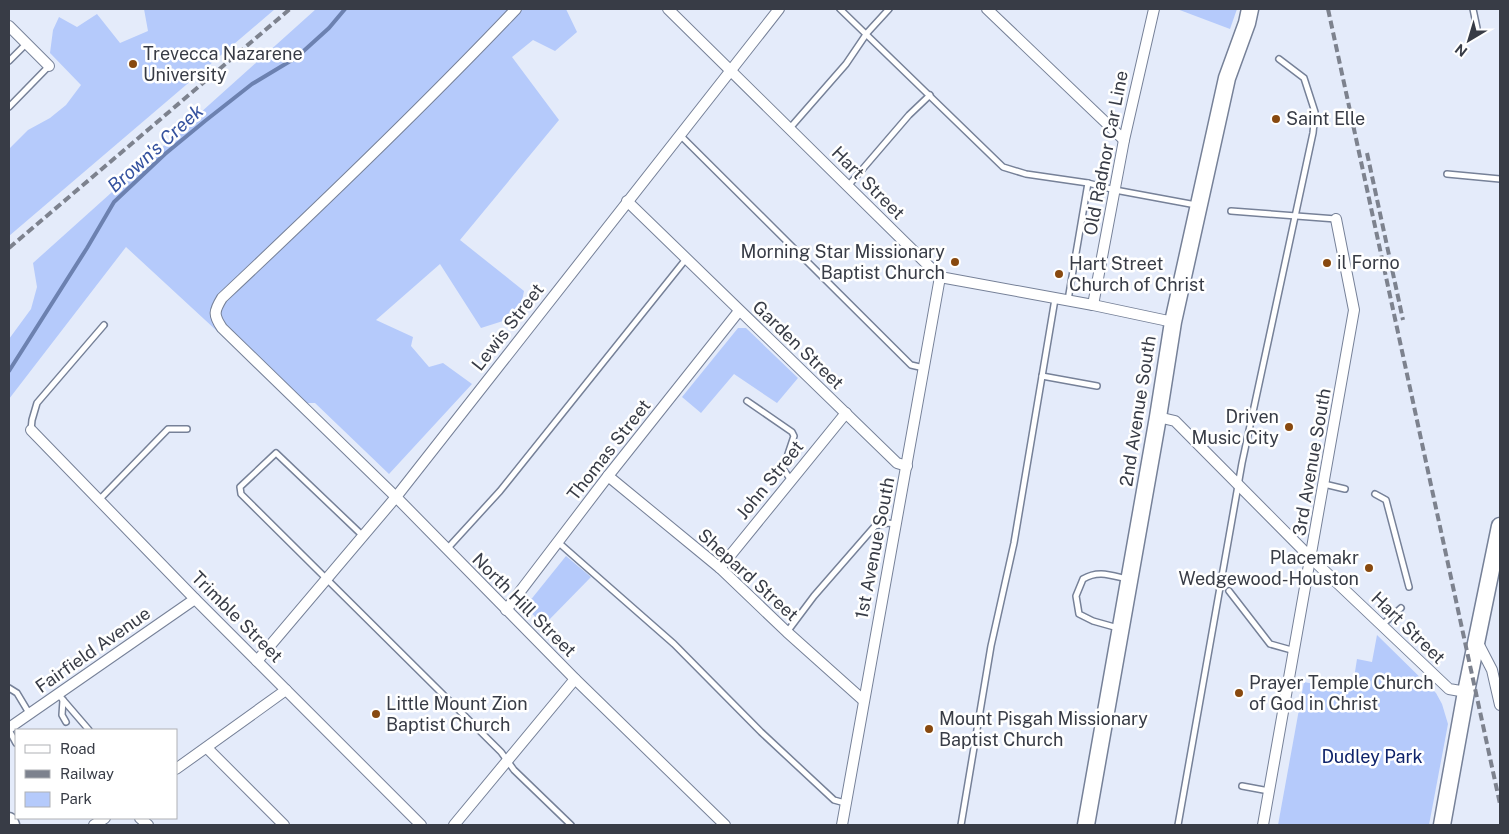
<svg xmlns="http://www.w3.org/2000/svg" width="1509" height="834" font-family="'Public Sans',sans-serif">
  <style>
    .green { fill: #b5cafb }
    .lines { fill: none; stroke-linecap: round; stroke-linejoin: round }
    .stream { stroke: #6c81b0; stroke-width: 4 }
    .lane-casing { stroke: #768198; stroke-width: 8 }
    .street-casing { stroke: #768198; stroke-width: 12 }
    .primary-casing { stroke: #768198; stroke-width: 19 }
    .lane { stroke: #fff; stroke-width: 5 }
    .street { stroke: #fff; stroke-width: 10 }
    .primary { stroke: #fff; stroke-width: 16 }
    .rail { stroke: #7d828e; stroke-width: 4; stroke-dasharray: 8 4; stroke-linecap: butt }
    .poi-dot { fill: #88490f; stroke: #fff; stroke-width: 2 }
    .labels { text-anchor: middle; stroke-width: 5; stroke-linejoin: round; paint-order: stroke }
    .poi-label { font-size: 18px; fill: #383c46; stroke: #fff; text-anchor: start }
    .street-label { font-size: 18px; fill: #383c46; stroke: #fff }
    .park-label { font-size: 18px; fill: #0e236b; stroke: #fff }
    .water-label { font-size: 19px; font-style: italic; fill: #35529f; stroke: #fff }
  </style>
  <rect width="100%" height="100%" fill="#e4ebfa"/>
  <g class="green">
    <path d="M144,9h131l-266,227v-87l19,-19 22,-12 16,-13 15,-20 -31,-32 3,-23 6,-13 18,10 20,-13 23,29 28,-12z"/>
    <path d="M316,9h250l11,23 -22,19 -22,-11 -21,17 47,63 -99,120 64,51 -5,25 -38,12 -41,-64 -64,56 37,17 -2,9 18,21 14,-4 29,21 -83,90 -74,-71h-20l-169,-156 -117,152v-60l22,-30 6,-22 -4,-24z"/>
    <path d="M1177,9h60l-7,20z"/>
    <path d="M738,328h8l52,50 -21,25 -43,-29 -33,39 -19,-16z"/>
    <path d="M566,556l25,21 -47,48 -19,-18z"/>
    <path d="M1377,635l59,58 6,11 6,20 -19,101h-151l26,-143 48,9 5,-32 15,3z"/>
  </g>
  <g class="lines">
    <path class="stream" d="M9,371l78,-123 27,-46 51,-48 40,-33 47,-37 45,-27 32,-29 16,-19"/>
    <g class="lane-casing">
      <g id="lane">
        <path d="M840,9l163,158 23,7 62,9 27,7 81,15"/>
        <path d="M1473,9l4,19"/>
        <path d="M9,61l17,-17"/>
        <path d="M9,107l40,-41"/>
        <path d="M790,128l56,-64 21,-31 22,-24"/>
        <path d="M680,135l231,230 13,3"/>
        <path d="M1447,174l53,5"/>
        <path d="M848,186l61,-71 21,-20"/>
        <path d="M1231,211l105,8"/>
        <path d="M1068,300l20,-117"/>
        <path d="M1042,376l55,10"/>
        <path d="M747,401l45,31 2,4 -11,33 8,11"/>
        <path d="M31,430l1,-10 5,-17 67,-78"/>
        <path d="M1324,484l21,5"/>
        <path d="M1375,494l11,6 23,87"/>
        <path d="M99,500l69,-71h19"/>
        <path d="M363,536l-87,-83 -36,34 1,7 260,258 13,18 57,55"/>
        <path d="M559,543l115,101 87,88 73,68 11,3"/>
        <path d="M447,549l53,-58 186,-232"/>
        <path d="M1229,591l41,53 25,7"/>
        <path d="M1382,625l19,-17"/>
        <path d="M1118,628l-25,-7 -14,-7 -3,-18 7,-17c15,-9 27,-4 44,0"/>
        <path d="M787,632l27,-36 61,-70 12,-3 9,1"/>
        <path d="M9,688l8,5 12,20"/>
        <path d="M58,694l31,36"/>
        <path d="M63,700l-1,15 4,7"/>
        <path d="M9,730l7,13"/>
        <path d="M1242,786l27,5"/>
        <path d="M961,825l30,-179 23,-103 41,-244"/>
        <path d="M1178,825l64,-362 71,-330 2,-21 -11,-34 -25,-19"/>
      </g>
    </g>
    <g class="street-casing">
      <g id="street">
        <path d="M516,9c-95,100 -194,195 -294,289 -8,13 -9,17 0,30l174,169 179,182 150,146"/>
        <path d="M668,9l272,268 153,28 80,17"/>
        <path d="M987,9l137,131"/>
        <path d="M9,26l40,40"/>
        <path d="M627,201l270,262 10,3"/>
        <path d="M1093,305l31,-165 30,-131"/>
        <path d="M1158,417l17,4 137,138 137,130 17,3"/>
        <path d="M31,430l164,169 226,226"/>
        <path d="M608,476l112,92 67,64 76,68"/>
        <path d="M720,568l126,-155"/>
        <path d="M506,610l102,-134 131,-165"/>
        <path d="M1477,641l15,29 8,35"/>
        <path d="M257,661l139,-164 383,-488"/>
        <path d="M9,728l186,-129"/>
        <path d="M207,748l77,77"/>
        <path d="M176,769l110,-79"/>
        <path d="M140,818l8,7"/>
        <path d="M94,825l11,-7"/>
        <path d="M454,825l121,-146"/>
        <path d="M842,825l98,-548"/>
        <path d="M1263,825l91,-515 -18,-91"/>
      </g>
    </g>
    <g class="primary-casing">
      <g id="primary">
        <path d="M9,821l2,4"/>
        <path d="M1086,825l72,-408 15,-95 54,-244 20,-55 3,-14"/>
        <path d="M1442,825l24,-133 34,-166"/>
      </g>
    </g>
    <use href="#lane" class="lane"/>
    <use href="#street" class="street"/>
    <use href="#primary" class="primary"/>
    <g class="rail">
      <path d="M1328,9l172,795"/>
      <path d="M1367,153l36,167"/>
      <path d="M9,248l281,-239"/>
    </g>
  </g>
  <g class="poi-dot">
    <circle cx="133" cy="64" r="5"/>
    <circle cx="1276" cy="119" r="5"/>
    <circle cx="955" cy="262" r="5"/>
    <circle cx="1327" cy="263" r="5"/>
    <circle cx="1059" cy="274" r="5"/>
    <circle cx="1289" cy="427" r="5"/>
    <circle cx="1369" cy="568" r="5"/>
    <circle cx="1239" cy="693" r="5"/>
    <circle cx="376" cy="714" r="5"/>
    <circle cx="929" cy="729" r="5"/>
  </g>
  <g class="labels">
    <g class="poi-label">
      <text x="143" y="60">Trevecca Nazarene<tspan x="143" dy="21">University</tspan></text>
      <text x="1286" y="125">Saint Elle</text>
      <text x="945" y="258" text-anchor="end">Morning Star Missionary<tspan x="945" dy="21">Baptist Church</tspan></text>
      <text x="1337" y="269">il Forno</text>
      <text x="1069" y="270">Hart Street<tspan x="1069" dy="21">Church of Christ</tspan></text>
      <text x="1279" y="423" text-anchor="end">Driven<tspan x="1279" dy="21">Music City</tspan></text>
      <text x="1359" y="564" text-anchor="end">Placemakr<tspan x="1359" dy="21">Wedgewood-Houston</tspan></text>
      <text x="1249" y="689">Prayer Temple Church<tspan x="1249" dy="21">of God in Christ</tspan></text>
      <text x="386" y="710">Little Mount Zion<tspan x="386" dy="21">Baptist Church</tspan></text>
      <text x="939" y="725">Mount Pisgah Missionary<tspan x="939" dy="21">Baptist Church</tspan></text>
    </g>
    <g class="street-label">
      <text transform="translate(1106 153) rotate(-79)" y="6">Old Radnor Car Line</text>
      <text transform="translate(868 183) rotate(45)" y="6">Hart Street</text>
      <text transform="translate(508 327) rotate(-52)" y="6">Lewis Street</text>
      <text transform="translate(798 345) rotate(44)" y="6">Garden Street</text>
      <text transform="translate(1138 411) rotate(-81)" y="6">2nd Avenue South</text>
      <text transform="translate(609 450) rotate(-52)" y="6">Thomas Street</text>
      <text transform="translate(1312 462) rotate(-80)" y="6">3rd Avenue South</text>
      <text transform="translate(770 480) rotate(-51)" y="6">John Street</text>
      <text transform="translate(875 548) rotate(-79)" y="6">1st Avenue South</text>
      <text transform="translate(748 575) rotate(42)" y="6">Shepard Street</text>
      <text transform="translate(524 605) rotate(45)" y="6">North Hill Street</text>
      <text transform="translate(237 617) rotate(45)" y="6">Trimble Street</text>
      <text transform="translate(1408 628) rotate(44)" y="6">Hart Street</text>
      <text transform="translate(93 650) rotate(-35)" y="6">Fairfield Avenue</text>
    </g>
    <g class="park-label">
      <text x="1372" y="763">Dudley Park</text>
    </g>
    <g class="water-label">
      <text transform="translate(155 148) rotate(-42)" y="7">Brown's Creek</text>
    </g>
  </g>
  <rect width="1509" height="834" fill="none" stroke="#383c46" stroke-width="20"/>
  <rect x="15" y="729" width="162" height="90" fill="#ffffff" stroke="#afb1b5"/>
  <rect x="25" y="745" width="25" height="8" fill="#ffffff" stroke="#afb1b5"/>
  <text x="60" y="754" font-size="15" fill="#383c46">Road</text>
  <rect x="25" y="770" width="25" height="8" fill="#7d828e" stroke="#afb1b5"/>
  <text x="60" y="779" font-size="15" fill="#383c46">Railway</text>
  <rect x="25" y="792" width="25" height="15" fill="#b5cafb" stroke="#afb1b5"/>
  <text x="60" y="804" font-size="15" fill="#383c46">Park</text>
  <g transform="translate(1469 40) rotate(218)" stroke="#ffffff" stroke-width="4" paint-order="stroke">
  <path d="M0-4L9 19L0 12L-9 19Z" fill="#383c46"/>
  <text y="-8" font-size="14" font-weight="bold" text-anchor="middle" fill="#383c46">N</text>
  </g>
</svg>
